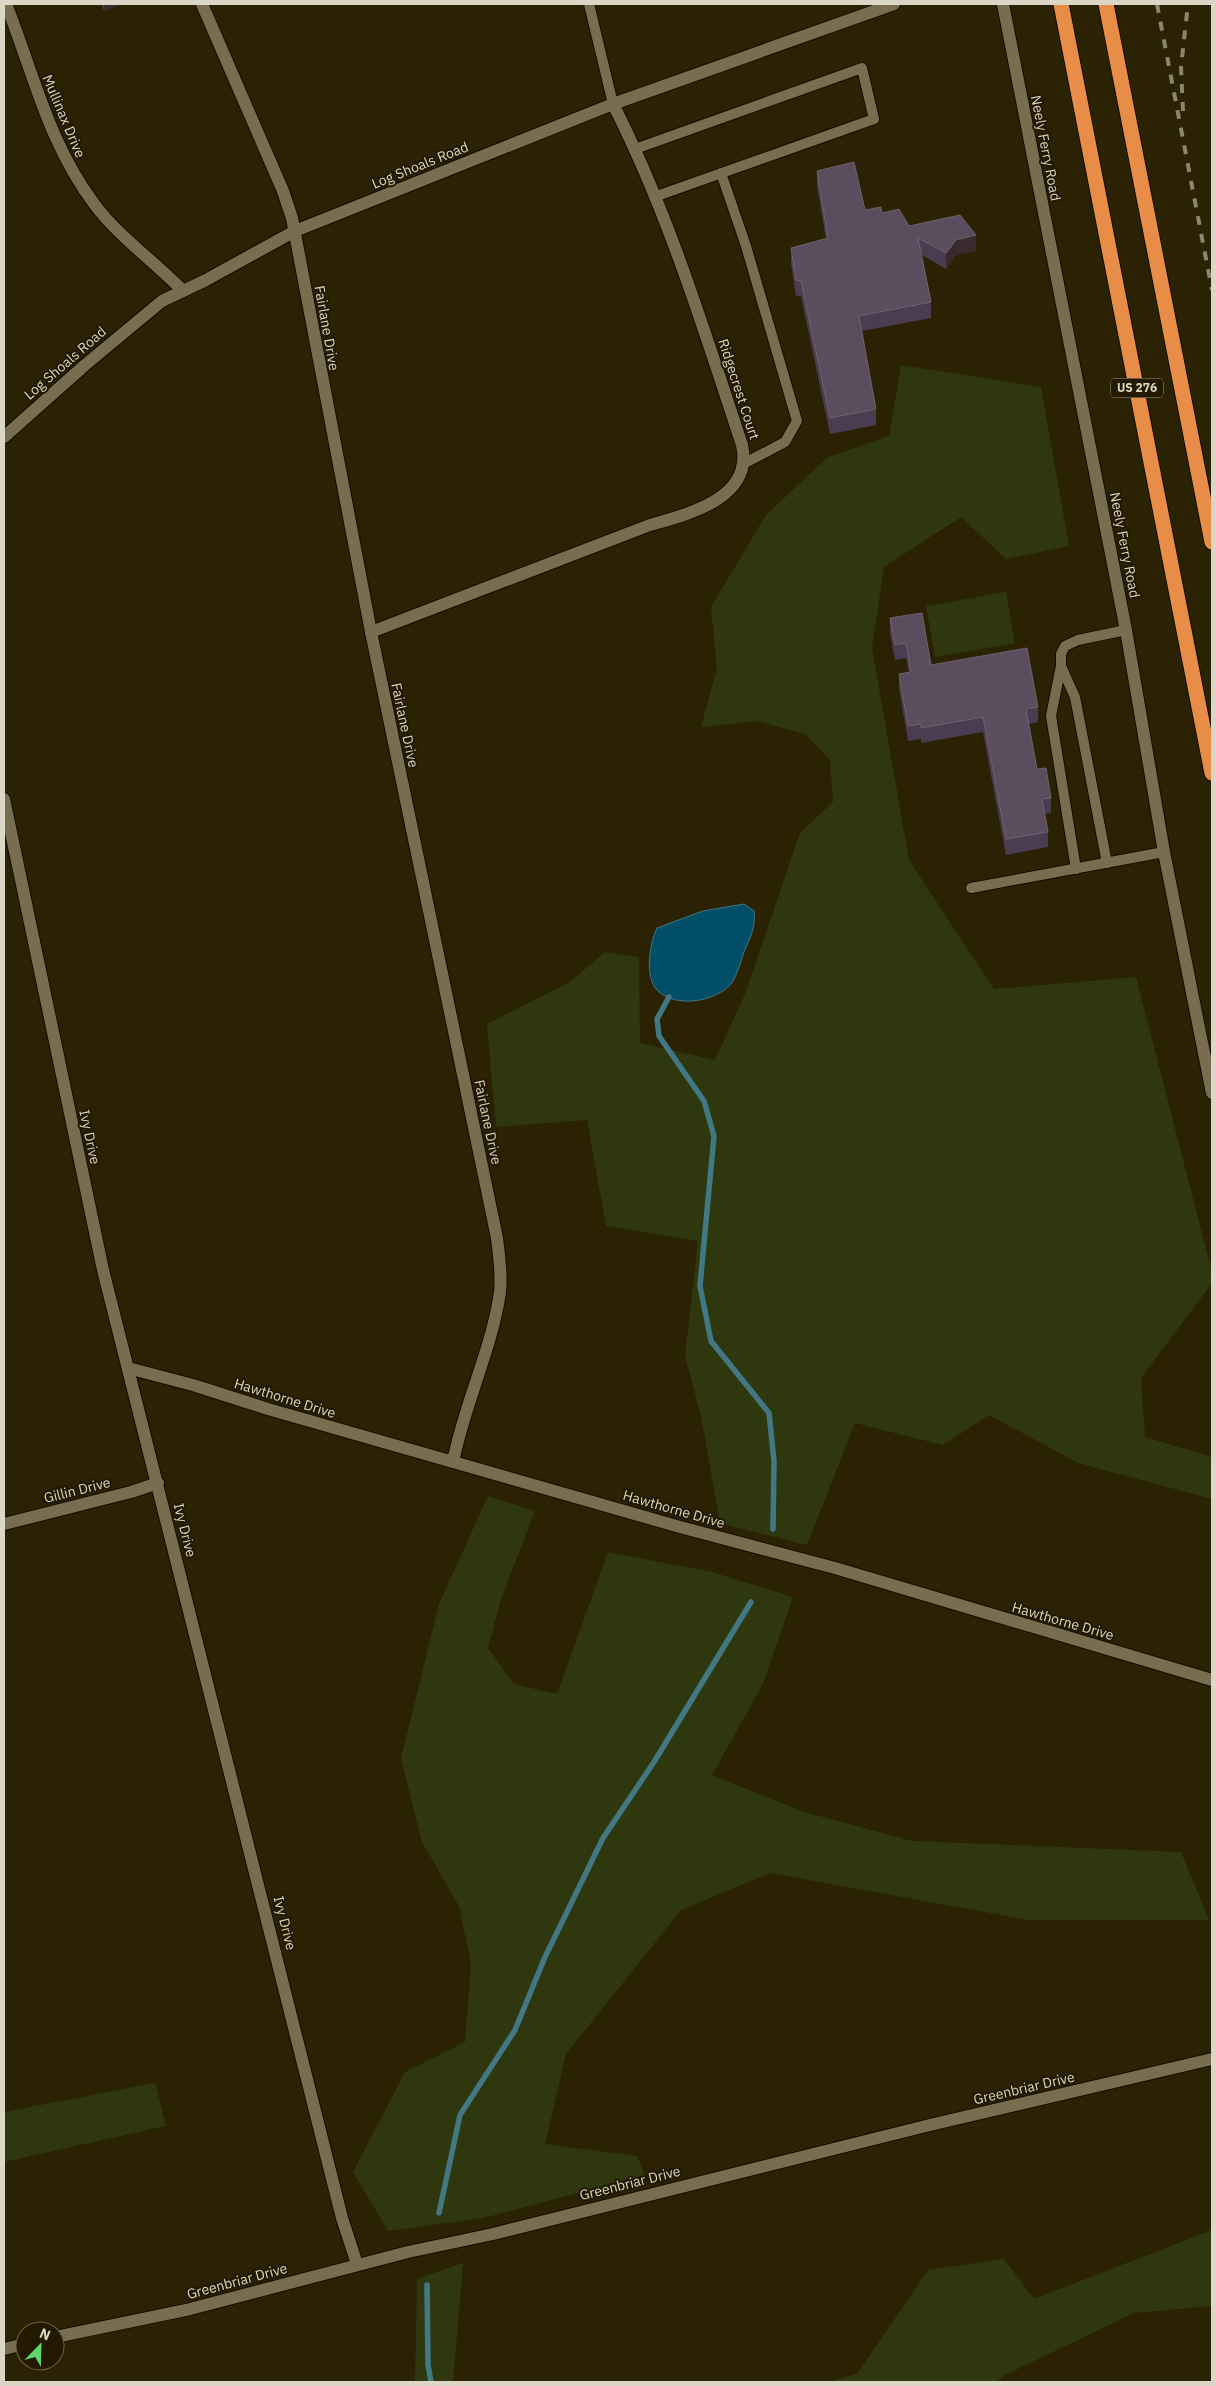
<svg xmlns="http://www.w3.org/2000/svg" width="1216" height="2386" font-family="'IBM Plex Sans',sans-serif">
  <style>
    .green { fill: #2f370e }
    .water { fill: #004e68; stroke: #427784 }
    .lines { fill: none; stroke-linecap: round; stroke-linejoin: round }
    .stream { stroke: #427784; stroke-width: 5.5 }
    .lane-casing { stroke: #120c00; stroke-width: 12 }
    .street-casing { stroke: #120c00; stroke-width: 14 }
    .secondary-casing { stroke: #120c00; stroke-width: 14 }
    .highway-casing { stroke: #120c00; stroke-width: 17 }
    .lane { stroke: #786e4f; stroke-width: 10 }
    .street { stroke: #786e4f; stroke-width: 12 }
    .secondary { stroke: #786e4f; stroke-width: 12 }
    .highway { stroke: #e88d48; stroke-width: 15 }
    .rail { stroke: #8d866f; stroke-width: 4; stroke-dasharray: 9 9; stroke-linecap: butt }
    .wall { fill: #4c3c52 }
    .shaded-wall { fill: #382a2d }
    .building { fill: #5b4c5e; stroke: #6f626e }
    .labels { text-anchor: middle; stroke-width: 4; stroke-linejoin: round; paint-order: stroke }
    .shield { fill: #221900; stroke: #a49d8a; stroke-width: 1 }
    .shield-label { font-size: 12px; font-weight: bold; fill: #dbd6c5 }
    .street-label { font-size: 14px; fill: #dbd6c5; stroke: #221900 }
  </style>
  <rect width="100%" height="100%" fill="#2b2204"/>
  <g class="green">
    <path d="M901,365l140,22 28,159 -63,13 -45,-42 -77,50 -12,81 37,212 85,129 142,-12 76,295v11l-71,95 4,59 67,20v42l-134,-36 -89,-48 -46,30 -88,-22 -48,122 -87,-22 -19,-107 -16,-60 13,-115 -92,-15 -19,-106 -91,7 -9,-103 83,-42 35,-30 34,5 1,86 75,17 30,-66 55,-161 33,-31 -3,-42 -25,-26 -47,-13 -57,6 16,-58 -6,-62 55,-92 62,-58 61,-21z"/>
    <path d="M1006,592l9,51 -80,14 -9,-51z"/>
    <path d="M488,1496l47,15 -34,88 -13,49 26,36 43,10 51,-142 104,20 81,25 -30,87 -51,91 89,36 111,30 269,11 28,68h-180l-259,-47 -89,37 -115,144 -21,90 92,12 8,19 -161,43 -96,13 -35,-59 52,-100 60,-30 6,-78 -12,-58 -37,-64 -21,-84 38,-154z"/>
    <path d="M155,2083l11,43 -162,36v-50z"/>
    <path d="M1212,2230v76l-78,7 -129,62 -9,7h-170l31,-8 71,-104 76,-11 30,40z"/>
    <path d="M463,2263l-10,119h-38l2,-103z"/>
  </g>
  <path class="water" d="M744,904l10,7c2,16 -4,27 -10,41 -3,9 -6,20 -11,29 -14,21 -58,28 -76,9 -13,-14 -7,-47 0,-62l46,-17z"/>
  <g class="lines">
    <g class="stream">
      <path d="M669,997l-12,22 2,17 45,65 10,35 -14,150 11,55 58,72 5,48 -1,68"/>
      <path d="M439,2213l21,-98 55,-85 30,-73 58,-119 51,-76 97,-160"/>
      <path d="M427,2285l1,80 3,17"/>
    </g>
    <g class="lane-casing">
      <g id="lane">
        <path d="M589,4l24,100"/>
        <path d="M635,149l227,-81 12,51 -220,78"/>
        <path d="M721,173l25,73 51,175 -12,21 -42,22"/>
        <path d="M1061,666l14,31 32,166"/>
        <path d="M1076,869l-25,-153 10,-50v-12l4,-8 13,-6 48,-10"/>
        <path d="M971,888l193,-36"/>
      </g>
    </g>
    <g class="street-casing">
      <g id="street">
        <path d="M6,4c28,70 42,139 89,201 24,32 60,57 88,86"/>
        <path d="M202,4l81,187 9,27 79,414 126,606c2,17 5,36 3,54 -8,57 -36,113 -47,170"/>
        <path d="M371,632l279,-107c39,-11 104,-27 92,-80 -38,-115 -74,-233 -129,-341"/>
        <path d="M4,799l99,471 239,948 15,46"/>
        <path d="M128,1368l65,17 75,24 412,118 155,41 377,112"/>
        <path d="M4,1524l127,-32 27,-9"/>
        <path d="M55,2337l135,-28 218,-57 85,-18 437,-109 282,-66"/>
        <path d="M4,2349l21,-5"/>
      </g>
    </g>
    <g class="secondary-casing">
      <g id="secondary">
        <path d="M1003,4l123,626 38,222 48,241"/>
        <path d="M4,437l81,-72 77,-64 44,-21 89,-49 318,-127 281,-100"/>
      </g>
    </g>
    <g class="highway-casing">
      <g id="highway">
        <path d="M1061,4l151,769"/>
        <path d="M1106,4l106,538"/>
      </g>
    </g>
    <use href="#lane" class="lane"/>
    <use href="#street" class="street"/>
    <use href="#secondary" class="secondary"/>
    <use href="#highway" class="highway"/>
    <g class="rail">
      <path d="M1157,4l55,286"/>
      <path d="M1183,111l-2,-44 7,-63"/>
    </g>
  </g>
  <g class="wall">
    <path d="M101,4h21l-18,7z"/>
    <path d="M817,171l48,39 17,3 27,13 67,25 -20,4 -10,14 -24,-14 9,47v16l-69,13 14,78v16l-46,9 -29,-138h-5l-5,-33v-15l35,-9 -9,-53z"/>
    <path d="M890,618l41,47 107,42v15l-9,2 8,45 14,29v15l-6,1 3,18v15l-42,8 -23,-123 -62,11v-4l-13,2 -9,-52v-15l10,-1 -3,-15 -11,2 -5,-27z"/>
  </g>
  <g class="shaded-wall">
    <path d="M104,4h18l-18,7z"/>
    <path d="M976,235v16l-20,4 -10,14v-16l10,-13z"/>
  </g>
  <g class="building">
    <path d="M854,162l11,48 16,-3 1,6 17,-4 10,17 51,-11 16,20 -20,5 -10,13 -28,-15 13,64 -72,14 17,93 -46,9 -29,-137 -5,-1 -5,-32 37,-10 -11,-67z"/>
    <path d="M922,613l9,52 96,-17 11,59 -12,2 11,60 9,-1 5,30 -9,1 6,33 -42,7 -23,-122 -62,11v-4l-13,2 -9,-52 12,-2 -5,-29 -11,2 -5,-27z"/>
  </g>
  <g class="labels">
    <rect class="shield" x="1111" y="378.5" width="52" height="19" rx="4"/>
    <g class="shield-label">
      <text x="1137" y="392">US 276</text>
    </g>
    <g class="street-label">
      <text transform="translate(64 116) rotate(67)" y="5">Mullinax Drive</text>
      <text transform="translate(1046 148) rotate(79)" y="5">Neely Ferry Road</text>
      <text transform="translate(420 165) rotate(-22)" y="5">Log Shoals Road</text>
      <text transform="translate(327 328) rotate(80)" y="5">Fairlane Drive</text>
      <text transform="translate(65 363) rotate(-41)" y="5">Log Shoals Road</text>
      <text transform="translate(739 389) rotate(72)" y="5">Ridgecrest Court</text>
      <text transform="translate(1125 545) rotate(79)" y="5">Neely Ferry Road</text>
      <text transform="translate(405 725) rotate(78)" y="5">Fairlane Drive</text>
      <text transform="translate(488 1122) rotate(78)" y="5">Fairlane Drive</text>
      <text transform="translate(90 1137) rotate(78)" y="5">Ivy Drive</text>
      <text transform="translate(285 1398) rotate(17)" y="5">Hawthorne Drive</text>
      <text transform="translate(77 1490) rotate(-14)" y="5">Gillin Drive</text>
      <text transform="translate(674 1509) rotate(16)" y="5">Hawthorne Drive</text>
      <text transform="translate(185 1530) rotate(76)" y="5">Ivy Drive</text>
      <text transform="translate(1063 1621) rotate(16)" y="5">Hawthorne Drive</text>
      <text transform="translate(285 1923) rotate(76)" y="5">Ivy Drive</text>
      <text transform="translate(1024 2088) rotate(-13)" y="5">Greenbriar Drive</text>
      <text transform="translate(630 2183) rotate(-14)" y="5">Greenbriar Drive</text>
      <text transform="translate(237 2281) rotate(-15)" y="5">Greenbriar Drive</text>
    </g>
  </g>
  <rect width="1216" height="2386" fill="none" stroke="#dbd6c5" stroke-width="10"/>
  <g transform="translate(40 2346) rotate(23)"><circle r="24" fill="#221900" stroke="#6c654f"/>
  <path d="M0-4L9 19L0 12L-9 19Z" fill="#60d56b"/>
  <text y="-8" font-size="14" font-weight="bold" text-anchor="middle" fill="#dbd6c5">N</text>
  </g>
</svg>
